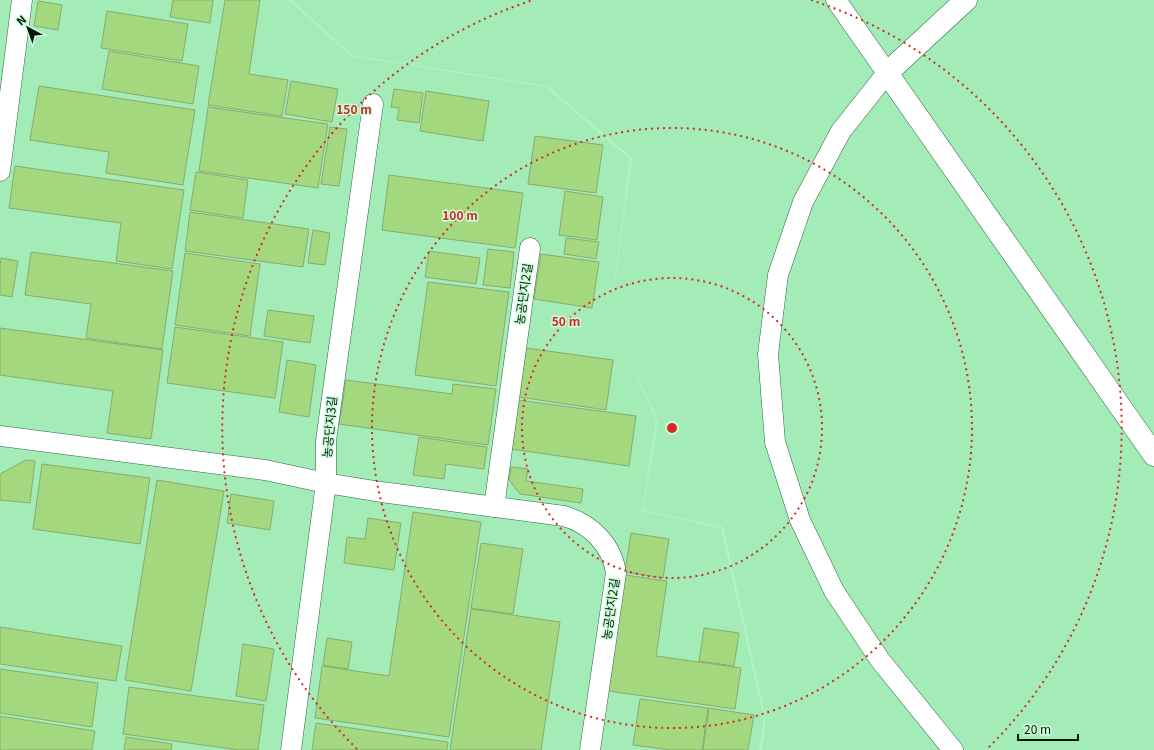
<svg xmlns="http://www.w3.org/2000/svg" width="1154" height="750" font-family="Georgia,'Noto Sans KR',serif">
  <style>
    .built { fill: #a3ecb8 }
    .building { fill: #a4d87e; stroke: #88ab70 }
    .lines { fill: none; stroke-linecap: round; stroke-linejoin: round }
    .street-casing { stroke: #2a6841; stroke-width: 21 }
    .secondary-casing { stroke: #2a6841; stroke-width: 23 }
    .street { stroke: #fff; stroke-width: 20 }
    .secondary { stroke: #fff; stroke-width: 22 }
    .ring { fill: none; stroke: #d62828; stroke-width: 2; stroke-dasharray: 2 4 }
    .labels { text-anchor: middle; stroke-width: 3; stroke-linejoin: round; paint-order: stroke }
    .street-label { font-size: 12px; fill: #001607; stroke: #cafdd8 }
    .centre { fill: #d62828; stroke: #cafdd8; stroke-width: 2 }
    .ring-label { font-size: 12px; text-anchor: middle; font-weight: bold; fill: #d62828; stroke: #cafdd8; stroke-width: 3; stroke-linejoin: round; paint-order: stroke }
  </style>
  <rect width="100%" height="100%" fill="#b3f3c5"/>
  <path class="built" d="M0,0h289l62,56 195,31 84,72 -20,158 22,-159 -85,-72 -195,-31 -61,-55h863v750h-392l4,-31 -43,-192 -80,-17 15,-89 -41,-89 39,88 -14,91 79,17 43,190 -5,32h-759z"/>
  <g class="building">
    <path d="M173,0h40l-3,23 -40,-6z"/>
    <path d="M225,0h35l-11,74 39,6 -6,36 -74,-11z"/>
    <path d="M38,1l24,4 -4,25 -24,-4z"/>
    <path d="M107,11l81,13 -6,37 -81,-13z"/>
    <path d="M109,51l90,15 -6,38 -91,-15z"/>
    <path d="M291,81l47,8 -6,33 -47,-8z"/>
    <path d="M39,86l156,24 -12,75 -77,-12 3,-21 -79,-12z"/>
    <path d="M394,89l29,4 -4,30 -22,-3 2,-12 -8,-1z"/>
    <path d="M426,91l63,10 -6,40 -63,-10z"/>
    <path d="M208,107l120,17 -10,64 -119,-17z"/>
    <path d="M330,127l17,2 -8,57 -18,-2z"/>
    <path d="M535,136l68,9 -7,48 -68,-9z"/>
    <path d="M15,166l169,24 -12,79 -56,-8 5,-38 -112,-15z"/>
    <path d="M196,172l52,8 -5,38 -53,-8z"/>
    <path d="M389,175l134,18 -8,55 -133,-18z"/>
    <path d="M565,191l38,6 -6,43 -38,-5z"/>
    <path d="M190,212l119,17 -6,38 -118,-16z"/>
    <path d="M313,230l17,3 -5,32 -17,-2z"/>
    <path d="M566,238l33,4 -3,17 -32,-5z"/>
    <path d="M488,249l26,3 -4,36 -27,-3z"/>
    <path d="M429,251l51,7 -4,26 -51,-7z"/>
    <path d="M31,252l142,19 -11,78 -76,-11 5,-34 -66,-9z"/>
    <path d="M185,253l75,11 -10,72 -75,-11z"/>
    <path d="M541,254l58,8 -7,46 -58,-9z"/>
    <path d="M1,258l17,3 -6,36 -12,-2v-29z"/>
    <path d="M428,282l81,10 -13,94 -81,-11z"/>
    <path d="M268,310l46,6 -4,27 -46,-7z"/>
    <path d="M175,327l108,15 -8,56 -108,-15z"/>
    <path d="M0,328l163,22 -12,89 -44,-6 6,-42 -113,-16z"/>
    <path d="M526,348l87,12 -7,50 -87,-13z"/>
    <path d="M287,360l29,5 -7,52 -30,-5z"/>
    <path d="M346,380l106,14 1,-10 43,5 -8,56 -149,-21z"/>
    <path d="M518,400l118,16 -7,50 -118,-17z"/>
    <path d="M419,437l68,10 -3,22 -38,-5 -2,15 -31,-4z"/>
    <path d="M26,460l9,1 -5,42 -30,-3v-26z"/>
    <path d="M42,464l108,14 -10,66 -107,-15z"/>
    <path d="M511,467l17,2 -2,12 57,8 -2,14 -61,-9 -11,-14z"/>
    <path d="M157,480l67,11 -33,200 -66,-11z"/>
    <path d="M231,494l43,7 -4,29 -43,-7z"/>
    <path d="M413,512l68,10 -32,215 -134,-19 7,-52 67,10z"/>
    <path d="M368,518l33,5 -7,47 -50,-7 3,-26 18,2z"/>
    <path d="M631,533l38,6 -6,39 -38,-6z"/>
    <path d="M481,543l42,6 -10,65 -42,-6z"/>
    <path d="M625,575l42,6 -11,75 85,12 -6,41 -127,-18z"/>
    <path d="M471,609l89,13 -19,128h-91z"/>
    <path d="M0,627l122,19 -6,35 -116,-17z"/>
    <path d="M704,628l35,5 -5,33 -35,-5z"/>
    <path d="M327,638l25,4 -4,27 -25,-4z"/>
    <path d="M243,644l31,5 -8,52 -30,-5z"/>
    <path d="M0,669l98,14 -6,44 -92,-14z"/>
    <path d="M129,687l135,18 -6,45h-19l-116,-16z"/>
    <path d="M640,699l68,9 -6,42h-31l-38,-5z"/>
    <path d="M709,708l45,7 -6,35h-45z"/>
    <path d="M0,716l95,15 -3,19h-92z"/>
    <path d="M316,723l132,19 -1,8h-135z"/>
    <path d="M126,737l46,7 -1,6h-47z"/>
  </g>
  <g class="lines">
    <g class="street-casing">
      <g id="street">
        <path d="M836,0l51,73 -46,58 -38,71 -25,73 -10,79 7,88 25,78 34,71 46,69 73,90"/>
        <path d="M0,171l22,-171"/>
        <path d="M0,436l265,34 61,13 55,9 183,24c27,8 48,29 52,57l-26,177"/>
        <path d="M494,507l36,-259"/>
        <path d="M291,750l35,-267v-42l3,-22 44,-315"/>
      </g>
    </g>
    <g class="secondary-casing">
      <path id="secondary" d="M966,0l-79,73 267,382"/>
    </g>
    <use href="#street" class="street"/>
    <use href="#secondary" class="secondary"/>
  </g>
  <g class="ring">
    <circle cx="672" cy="428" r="150"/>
    <circle cx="672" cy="428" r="300"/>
    <path d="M357 749A450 450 0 0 1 533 0M811 0A450 450 0 0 1 987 749"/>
  </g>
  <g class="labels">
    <g class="street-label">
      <text transform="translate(524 294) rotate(-82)" y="4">농공단지2길</text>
      <text transform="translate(330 427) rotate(-85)" y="4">농공단지3길</text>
      <text transform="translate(611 609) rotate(-82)" y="4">농공단지2길</text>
    </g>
  </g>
  <circle cx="672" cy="428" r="6" class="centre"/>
  <g class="ring-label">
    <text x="354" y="114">150 m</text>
    <text x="460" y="220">100 m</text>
    <text x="566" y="326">50 m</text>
  </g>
  <g transform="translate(28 28) rotate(319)" stroke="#cafdd8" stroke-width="3" paint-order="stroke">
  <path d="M0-3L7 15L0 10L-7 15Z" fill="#001607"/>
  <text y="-6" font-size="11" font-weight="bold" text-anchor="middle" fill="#001607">N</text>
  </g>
  <path d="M1018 734v6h60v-6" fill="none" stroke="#001607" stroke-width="2"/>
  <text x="1024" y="734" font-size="12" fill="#001607" stroke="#cafdd8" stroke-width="3" paint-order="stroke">20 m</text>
</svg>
